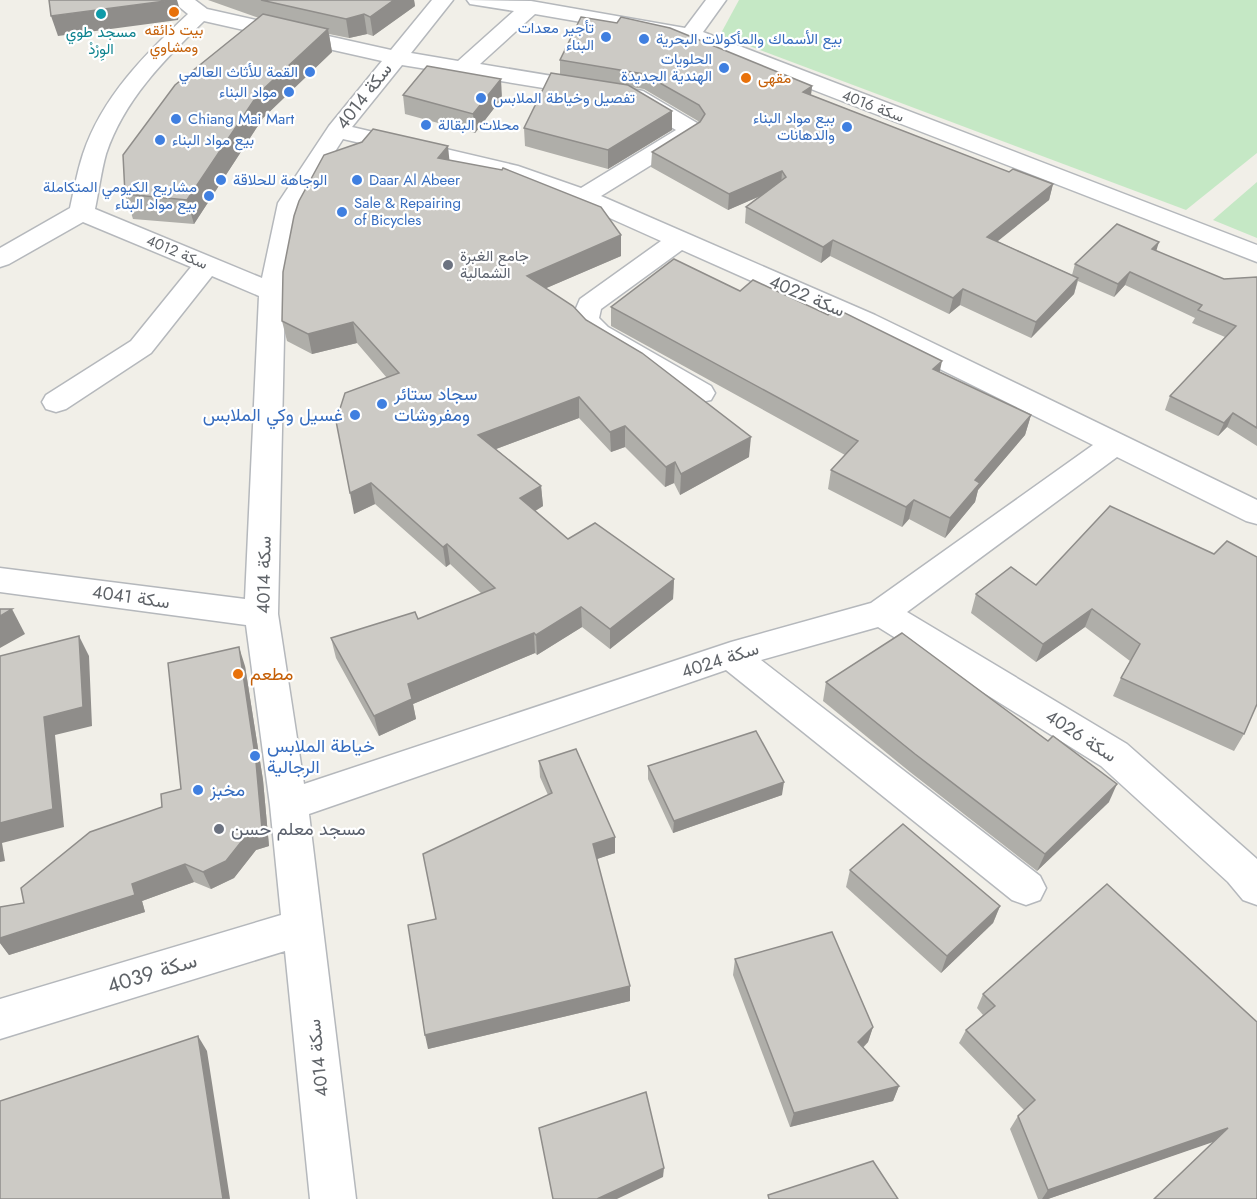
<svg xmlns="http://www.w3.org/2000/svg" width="1257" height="1199" font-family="Jost,Vazirmatn,sans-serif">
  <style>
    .green { fill: #c5e8c5 }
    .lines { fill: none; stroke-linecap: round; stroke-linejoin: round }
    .minor-casing { stroke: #b5b8bc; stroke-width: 3 }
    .minor { fill: #fff; fill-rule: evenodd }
    .wall { fill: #afaea9 }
    .shaded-wall { fill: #8f8d8a }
    .building { fill: #cccac5; stroke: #8f8d8a; stroke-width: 1.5 }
    .food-dot { fill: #e8710a; stroke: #fff; stroke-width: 2 }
    .culture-dot { fill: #0f9aa8; stroke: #fff; stroke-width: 2 }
    .shop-dot { fill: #3f7fe0; stroke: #fff; stroke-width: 2 }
    .worship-dot { fill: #6b7280; stroke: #fff; stroke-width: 2 }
    .labels { text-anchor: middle; stroke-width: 4.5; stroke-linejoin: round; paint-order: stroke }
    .far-shop-label { font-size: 15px; fill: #366cbe; stroke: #fff; text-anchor: start }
    .far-food-label { font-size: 15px; fill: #c56008; stroke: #fff }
    .far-culture-label { font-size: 15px; fill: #0d838f; stroke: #fff }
    .far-street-label { font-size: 15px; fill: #5f6368; stroke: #fff }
    .far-worship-label { font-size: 15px; fill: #5b616d; stroke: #fff; text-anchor: start }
    .street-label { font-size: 18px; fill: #5f6368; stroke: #fff }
    .shop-label { font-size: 18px; fill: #366cbe; stroke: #fff; text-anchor: start }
    .food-label { font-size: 18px; fill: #c56008; stroke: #fff; text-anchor: start }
    .worship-label { font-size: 18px; fill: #5b616d; stroke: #fff; text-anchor: start }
    .near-street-label { font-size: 21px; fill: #5f6368; stroke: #fff }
  </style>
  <rect width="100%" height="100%" fill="#f1efe8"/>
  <g class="green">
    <path d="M739,0h518v153l-71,57 -466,-175z"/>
    <path d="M1257,182v56l-44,-18z"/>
  </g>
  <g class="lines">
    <g class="minor-casing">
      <path id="minor" d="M175,0h20l12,9 184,41 41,-50h21l-42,53 47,8 56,-50 -44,-7 -3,-4 64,1 154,27 21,-28h20l-23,32 554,213v17l-572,-222 -150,-26 -55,50 163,27 54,32 5,8 -4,5 -97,60 274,119 382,185v24l-11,-3 -129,-64 -210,155 220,132 130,115v46l-14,-5 -15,-18 -127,-116 -223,-139 -117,33 279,216 6,12 -6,12 -14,5 -14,-5 -286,-230 -417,144 47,385h-46l-25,-248 -285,88v-40l281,-84 -11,-110 -24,-180 -246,-33v-24l245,31 14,-303 -47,-20 -61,77 -85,56 -10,3 -10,-3 -4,-7 4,-7 85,-54 60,-74 -108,-45 -74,42 -9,3v-19l70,-40c4,-18 7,-36 13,-54 19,-57 62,-100 105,-140l-11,-9zM204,21l178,40 -53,65 -51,77 -16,75 -167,-69c4,-19 6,-37 11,-55 18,-54 58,-94 98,-133zM402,65l227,37 47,28 -95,58 -63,-22 -166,-39zM343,139l160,37 71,26 87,39 -81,58 -9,21 17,19 103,61 10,2 10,-2 4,-7 -4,-7 -103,-59 -9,-9 2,-9 81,-59 173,77 238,118 -222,158 -140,39 -427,142 -26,-170 7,-322 17,-89z"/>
    </g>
    <use href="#minor" class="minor"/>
  </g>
  <g class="wall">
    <path d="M208,0h206l1,6 -42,30 -6,-2 -18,4 -20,-4 3,18 -69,66 -69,106 -61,-5 -8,-25 134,-176z"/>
    <path d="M560,60l252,26 -1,9 198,77 44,12 -4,16 -52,41 75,34 3,-11 81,-13 68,28 33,-2v169l-30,-19 -9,9 -53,-26 5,-14 55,-59 -33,-14 3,-5 -70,-33 -11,12 -36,-16 -4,13 -43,44 -71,-33 -11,9 -119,-58 -9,7 -76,-40 1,-16 18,-13 -36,16 -77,-43 1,-15 47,-29 -1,-2 -54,-32 -14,-2 42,43 -64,39 -83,-23 -1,-18 36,-53z"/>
    <path d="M403,95l99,3 -27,35 -70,-19z"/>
    <path d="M449,160l172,96 -75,32 40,32 163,137 -69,38 -6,-12 -9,4 -40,-40 -14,5 -32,-34 -83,31 45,37 2,20 -8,5 33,28 106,40 -1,20 -63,50 -28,-22 -45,28 -2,-2 -122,51 3,15 -37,17 -43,-78 -5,-20 87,-19 64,-25 -32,-30 -4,3 -71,-63 -21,10 33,-136 -30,-35 -45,11 -25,-13 -5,-20z"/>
    <path d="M740,291l200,81 91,43 -6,20 -47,55 -3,12 -30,36 -36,-19 -7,8 -74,-38 3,-19 14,-15 -234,-129v-19z"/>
    <path d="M1110,506l134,228 -10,17 -121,-55 8,-18 9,-17 -45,-34 -49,35 -65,-49 5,-19 60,-9z"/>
    <path d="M245,666l18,114 6,66 -13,4 -22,28 -23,11 -17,-7 -52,19 3,11 -136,43 -9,-12v-36l24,-4 138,-96 19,-18z"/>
    <path d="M826,682l283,120 -72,69 -127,-99 -87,-71z"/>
    <path d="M539,761l76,76v16l-18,6 33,142 -202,48 8,-130 112,-124 -8,-18z"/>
    <path d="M648,766l134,29 -109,38 -25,-54z"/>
    <path d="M850,870l150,36 -7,17 -52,50 -95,-86z"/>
    <path d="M735,959l138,68 -5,15 -5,6 36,38 -6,15 -103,26 -57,-152z"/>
    <path d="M983,994l231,147 -166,58h-10l-28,-70 8,-13 6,-6 -65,-67 7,-13 17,-15 -6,-7z"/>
  </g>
  <g class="shaded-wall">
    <path d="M173,0h4l3,10 -2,10 -120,16 -7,-20z"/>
    <path d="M394,0h20l1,6 -42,30 -3,-19z"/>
    <path d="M364,14l3,20 -18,4 -3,-19z"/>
    <path d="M328,29l4,23 -69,66 -69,106 -7,-24 71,-106z"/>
    <path d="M501,79l1,19 -27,35 -2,-19z"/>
    <path d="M812,86l-2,16 -7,-10z"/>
    <path d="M672,111v19l-64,39v-19z"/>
    <path d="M448,146l2,20 -12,-8z"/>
    <path d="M782,171l-1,16 -53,23 1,-16z"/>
    <path d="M1053,184l-4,16 -66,53 4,-16z"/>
    <path d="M621,235v21l-93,40 -1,-20z"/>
    <path d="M833,240l-3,16 -9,7 2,-16z"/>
    <path d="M1159,242l-4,13 -3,-6z"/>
    <path d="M1130,272l-5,13 -11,12 4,-13z"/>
    <path d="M1078,278l-4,16 -43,44 5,-16z"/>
    <path d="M963,289l-3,16 -11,9 4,-16z"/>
    <path d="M353,322l4,21 -45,11 -4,-20z"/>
    <path d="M942,361l-4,19 -5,-11z"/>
    <path d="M579,397v21l-99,37 -2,-20z"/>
    <path d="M1233,413l-6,14 -9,9 6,-13z"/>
    <path d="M1031,415l-6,20 -47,55 -3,12 -30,36 5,-20 25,-38z"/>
    <path d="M625,426v21l-14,5 -1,-20z"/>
    <path d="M751,437l-2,20 -69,38 1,-21z"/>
    <path d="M675,462l-1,21 -9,4 1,-20z"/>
    <path d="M371,483l4,21 -21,10 -4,-21z"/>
    <path d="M541,486l2,20 -21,13 -2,-21z"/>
    <path d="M914,500l-5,19 -7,8 4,-20z"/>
    <path d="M447,544l3,20 -4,3 -3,-20z"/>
    <path d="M674,579l-1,20 -63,50v-20z"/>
    <path d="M581,607l1,20 -45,28 -1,-20z"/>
    <path d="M12,609l13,25 -25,14v-32z"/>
    <path d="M1092,609l-7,18 -49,35 7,-18z"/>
    <path d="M534,633l1,20 -122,51 3,15 -37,17 -5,-20 34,-32z"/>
    <path d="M79,636l10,20 3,70 -37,9 9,92 -62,16 3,18 -5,1v-39l44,-106z"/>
    <path d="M239,647l6,19 18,114 6,66 -13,4 -22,28 -23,11 -8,-17z"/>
    <path d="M784,782l-2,13 -109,38 1,-12z"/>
    <path d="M1117,784l-8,18 -72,69 8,-17z"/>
    <path d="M615,837v16l-21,7 -1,-16z"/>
    <path d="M185,864l9,18 -52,19 3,11 -136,43 -9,-12v-5l132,-54z"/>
    <path d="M1000,906l-7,17 -52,50 6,-17z"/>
    <path d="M630,986v15l-202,48 -3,-14z"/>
    <path d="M873,1027l-5,15 -15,15 5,-15z"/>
    <path d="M198,1036l9,15 23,148h-7z"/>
    <path d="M899,1086l-6,15 -103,26 4,-14z"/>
    <path d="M1228,1128l-12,13 -168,58h-6l6,-9z"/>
    <path d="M664,1168l-1,9 -46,22h-20z"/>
  </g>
  <g class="building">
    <path d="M49,0h124l-122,16z"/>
    <path d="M261,0h133l-24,17 -6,-3 -18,5z"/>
    <path d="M263,14l65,15 -70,65 -71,106 -62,-6 -2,-39 52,-70z"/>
    <path d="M581,17l36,6 4,-6 49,11 142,58 -9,6 206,80 4,-3 40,15 -66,53 91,41 -42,44 -73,-33 -10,9 -120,-58 -10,7 -77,-40 40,-30 -4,-6 -53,23 -77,-42 48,-30 5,-8 -6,-9 -55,-31 -84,-14z"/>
    <path d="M427,66l74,13 -28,35 -70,-19z"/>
    <path d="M551,73l77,12 44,26 -64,39 -84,-22z"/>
    <path d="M373,129l75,17 -10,12 64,12 1,-2 98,39 20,28 -94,41 46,30 13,14 56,33 109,84 -70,37 -6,-12 -9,5 -41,-41 -15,6 -31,-35 -101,38 63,51 -21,12 48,41 27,-16 79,56 -64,50 -29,-22 -45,28 -2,-2 -126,51 4,15 -38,17 -43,-78 84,-26 3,7 77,-31 -48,-44 -4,3 -72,-64 -21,10 -14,-72 9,-28 54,-20 -46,-51 -45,12 -26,-13 1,-49 11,-56 5,-15 25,-46 38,-13z"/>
    <path d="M1117,224l42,18 -7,7 72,30 33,-2v151l-24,-15 -9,10 -54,-27 66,-70 -38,-16 4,-5 -72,-33 -12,12 -43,-20z"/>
    <path d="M674,259l66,32 13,-11 75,35 9,-6 105,52 -9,8 98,46 -56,65 5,3 -30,35 -36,-18 -8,7 -75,-37 27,-29 -247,-134z"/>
    <path d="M1110,506l104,48 13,-13 30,16v147l-13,30 -123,-56 19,-34 -48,-35 -49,35 -67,-50 35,-27 25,18z"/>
    <path d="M0,609h12l-12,7z"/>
    <path d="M902,633l146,108 5,-5 64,48 -72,70 -130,-100 -89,-72z"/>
    <path d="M79,636l4,71 -39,10 9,92 -53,14v-167z"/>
    <path d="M239,647l17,115 6,67 -13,3 -23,29 -23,11 -18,-8 -53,20 3,11 -135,43v-31l24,-4 -3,-15 69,-56 72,-25 -1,-13 20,-5 -13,-126z"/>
    <path d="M756,731l28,51 -110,39 -26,-55z"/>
    <path d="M576,749l39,88 -22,7 37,142 -205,49 -17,-110 28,-6 -13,-65 129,-61 -13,-32z"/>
    <path d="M903,824l97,82 -53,50 -97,-86z"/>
    <path d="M1107,884l150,138v177h-103l74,-71 -180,62 -30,-74 17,-16 -69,-70 29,-24 -12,-12z"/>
    <path d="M832,932l41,95 -15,15 41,44 -105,27 -59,-154z"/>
    <path d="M198,1036l25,163h-223v-98z"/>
    <path d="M646,1092l18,76 -67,31h-44l-14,-71z"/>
    <path d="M873,1161l25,38h-129l-1,-4z"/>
  </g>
  <g class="food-dot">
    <circle cx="174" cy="12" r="6"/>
    <circle cx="746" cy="78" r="6"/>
    <circle cx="238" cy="674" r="6"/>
  </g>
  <circle class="culture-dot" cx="101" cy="14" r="6"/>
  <g class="shop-dot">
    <circle cx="606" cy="37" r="6"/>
    <circle cx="644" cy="39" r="6"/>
    <circle cx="724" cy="68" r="6"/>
    <circle cx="310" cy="72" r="6"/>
    <circle cx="289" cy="92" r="6"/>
    <circle cx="481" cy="98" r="6"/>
    <circle cx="176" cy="119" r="6"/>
    <circle cx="426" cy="125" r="6"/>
    <circle cx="847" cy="127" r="6"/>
    <circle cx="160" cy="140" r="6"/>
    <circle cx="221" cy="180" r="6"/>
    <circle cx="357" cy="180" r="6"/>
    <circle cx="209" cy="196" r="6"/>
    <circle cx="342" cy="212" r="6"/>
    <circle cx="382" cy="404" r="6"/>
    <circle cx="355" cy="415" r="6"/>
    <circle cx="255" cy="756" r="6"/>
    <circle cx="198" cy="790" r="6"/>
  </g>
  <g class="worship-dot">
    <circle cx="448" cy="265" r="6"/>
    <circle cx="219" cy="829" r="6"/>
  </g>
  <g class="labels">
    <g class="far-shop-label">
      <text x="594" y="33" text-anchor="end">تأجير معدات<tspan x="594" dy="17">البناء</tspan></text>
      <text x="656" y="44">بيع الأسماك والمأكولات البحرية</text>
      <text x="712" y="64" text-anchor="end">الحلويات<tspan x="712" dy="17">الهندية الجديدة</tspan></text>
      <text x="298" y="77" text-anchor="end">القمة للأثاث العالمي</text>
      <text x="277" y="97" text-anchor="end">مواد البناء</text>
      <text x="493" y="103">تفصيل وخياطة الملابس</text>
      <text x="835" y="123" text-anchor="end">بيع مواد البناء<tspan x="835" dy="17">والدهانات</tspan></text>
      <text x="188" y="124">Chiang Mai Mart</text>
      <text x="438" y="130">محلات البقالة</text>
      <text x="172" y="145">بيع مواد البناء</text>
      <text x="233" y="185">الوجاهة للحلاقة</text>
      <text x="369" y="185">Daar Al Abeer</text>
      <text x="197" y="192" text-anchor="end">مشاريع الكيومي المتكاملة<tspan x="197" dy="17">بيع مواد البناء</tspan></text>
      <text x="354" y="208">Sale &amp; Repairing<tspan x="354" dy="17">of Bicycles</tspan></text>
    </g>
    <g class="far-food-label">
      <text x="174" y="35">بيت ذائقه<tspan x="174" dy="17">ومشاوي</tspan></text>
      <text x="758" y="83" text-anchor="start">مقهى</text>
    </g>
    <g class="far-culture-label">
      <text x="101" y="37">مسجد طوي<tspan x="101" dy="17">الوِرْدْ</tspan></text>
    </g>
    <g class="far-street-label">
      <text transform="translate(873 106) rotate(21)" y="5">سكة 4016</text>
      <text transform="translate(177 252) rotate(23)" y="5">سكة 4012</text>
    </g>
    <g class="far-worship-label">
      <text x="460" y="261">جامع الغبرة<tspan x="460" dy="17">الشمالية</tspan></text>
    </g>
    <g class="street-label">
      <text transform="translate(364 96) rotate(-52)" y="6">سكة 4014</text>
      <text transform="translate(807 296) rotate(23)" y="6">سكة 4022</text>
      <text transform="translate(264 575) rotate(-89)" y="6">سكة 4014</text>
      <text transform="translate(131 597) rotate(8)" y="6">سكة 4041</text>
      <text transform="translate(720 660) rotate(-18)" y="6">سكة 4024</text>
      <text transform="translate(1081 736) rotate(33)" y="6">سكة 4026</text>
      <text transform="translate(318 1058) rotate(-96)" y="6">سكة 4014</text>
    </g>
    <g class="shop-label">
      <text x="394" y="400">سجاد ستائر<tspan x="394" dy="21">ومفروشات</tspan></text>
      <text x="343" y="421" text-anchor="end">غسيل وكي الملابس</text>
      <text x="267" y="752">خياطة الملابس<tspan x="267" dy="21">الرجالية</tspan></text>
      <text x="210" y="796">مخبز</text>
    </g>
    <g class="food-label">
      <text x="250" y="680">مطعم</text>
    </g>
    <g class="worship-label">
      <text x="231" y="835">مسجد معلم حسن</text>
    </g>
    <g class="near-street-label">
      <text transform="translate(152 973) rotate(-17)" y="7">سكة 4039</text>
    </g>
  </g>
</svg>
